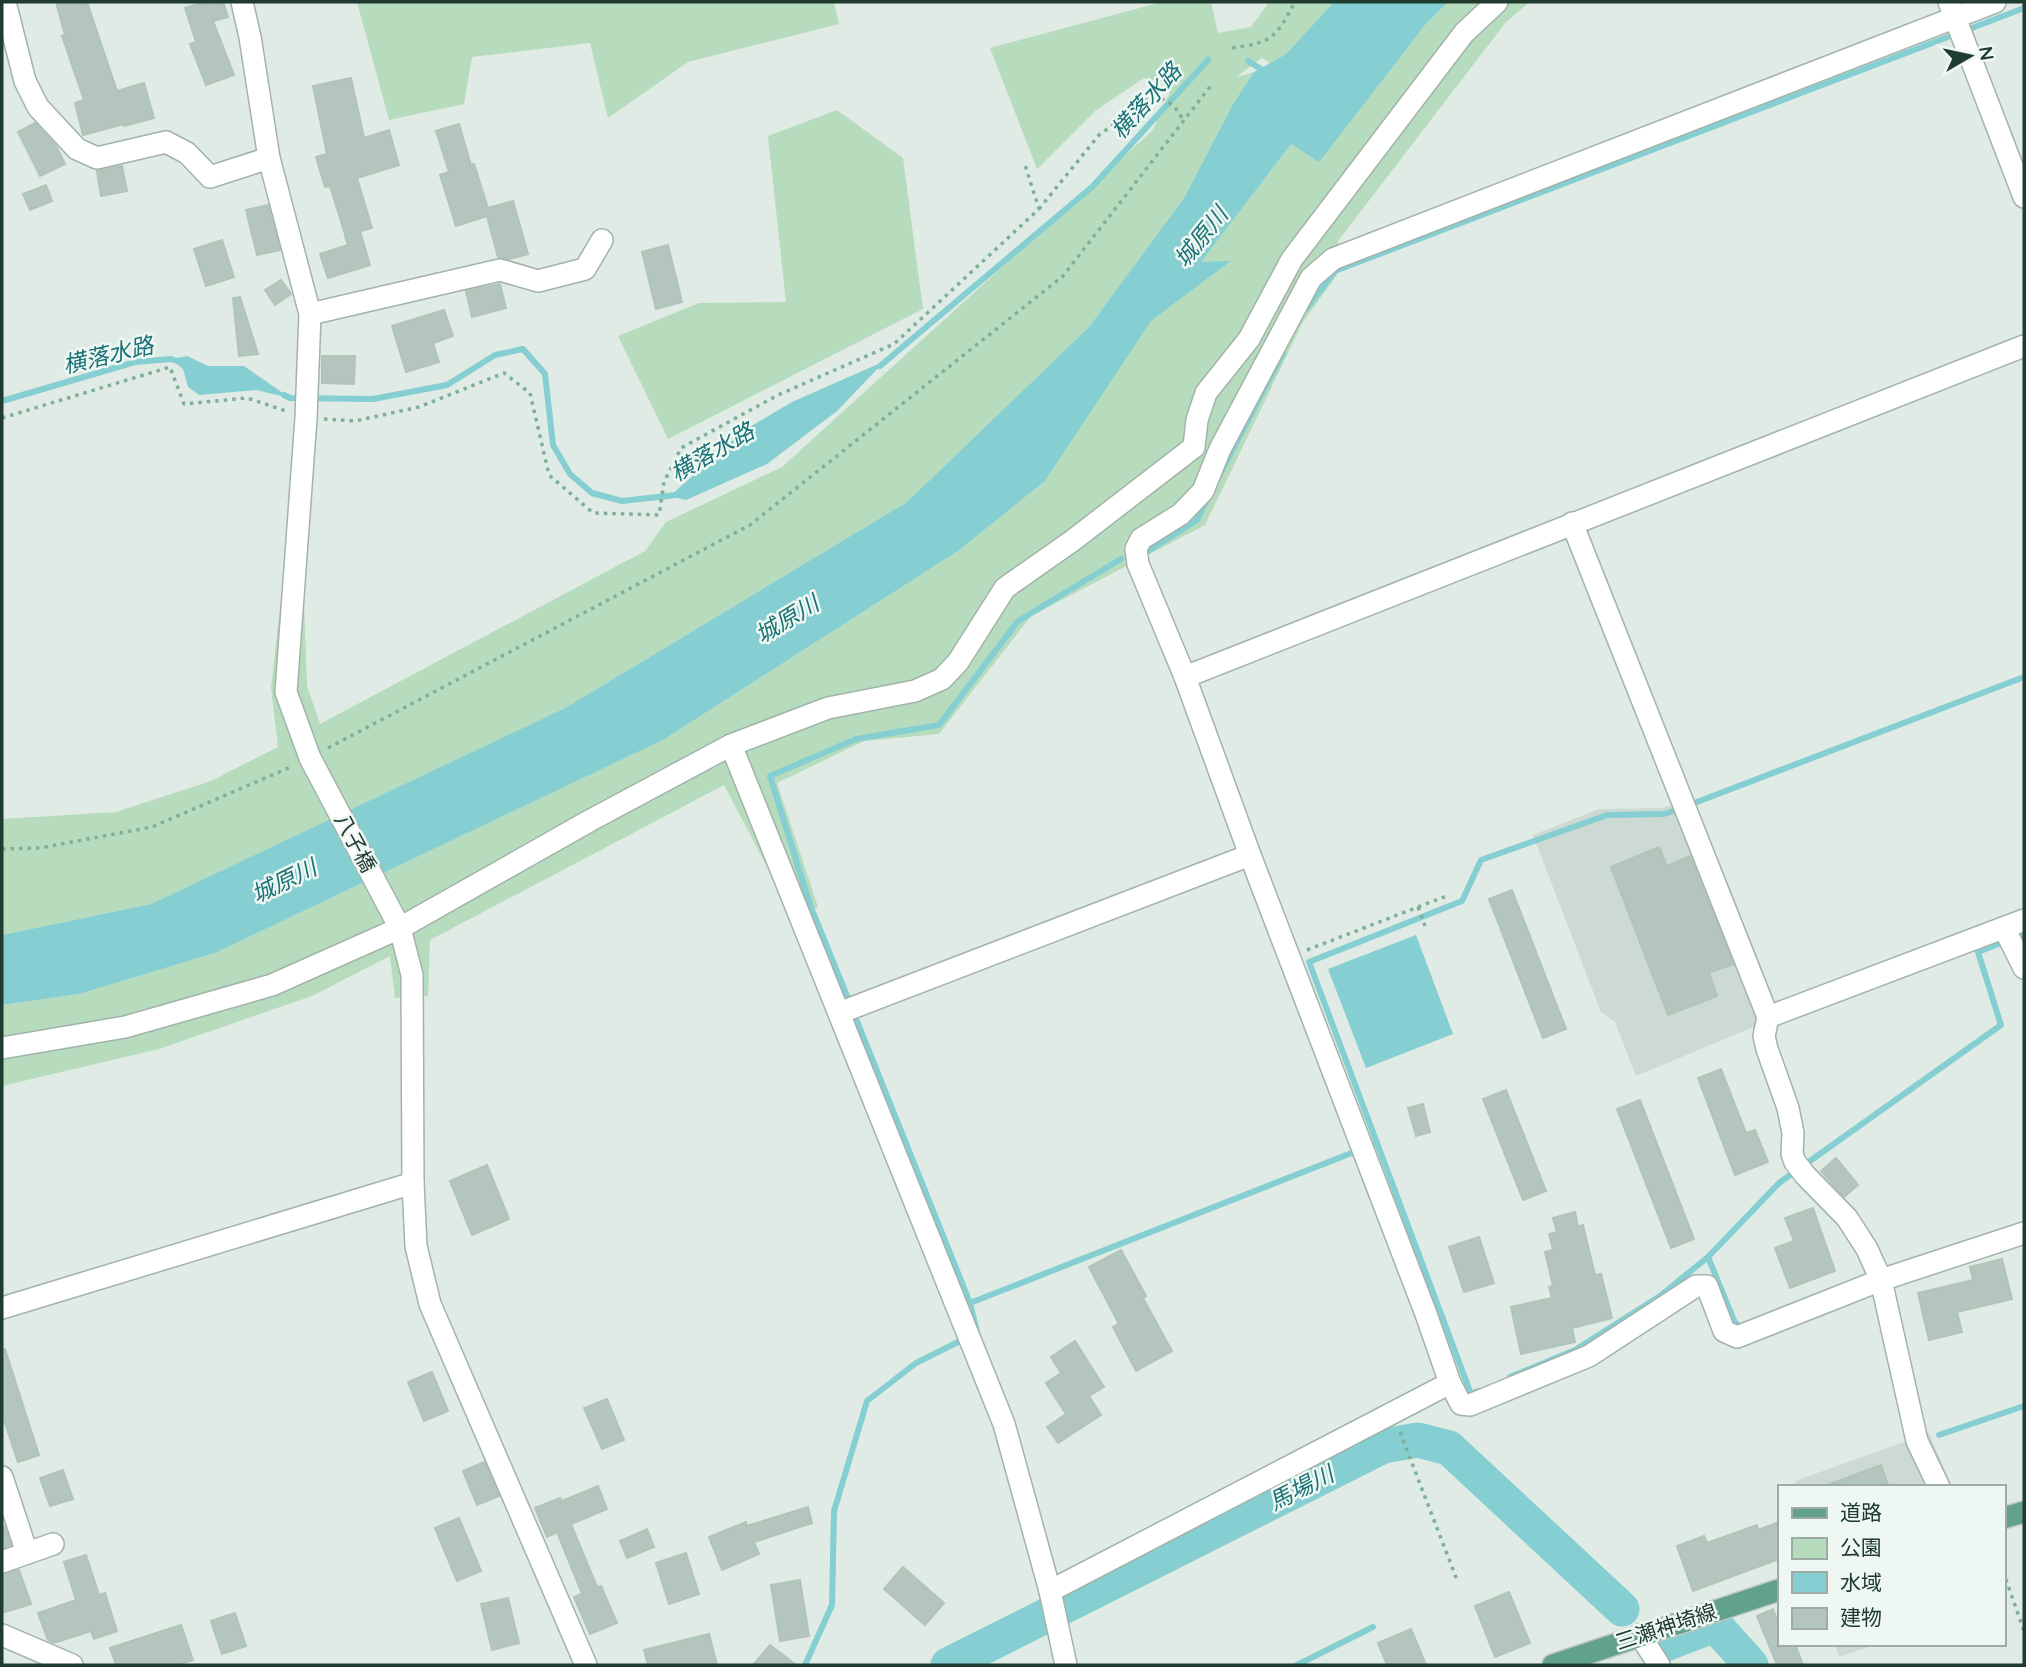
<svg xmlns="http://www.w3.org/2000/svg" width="2026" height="1667" font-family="Quicksand,'Noto Sans JP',sans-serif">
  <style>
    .built { fill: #cddad3 }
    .green { fill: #b7dcbd }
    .water { fill: #85ced1 }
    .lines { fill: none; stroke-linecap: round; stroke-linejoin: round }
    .stream { stroke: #85ced1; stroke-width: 6 }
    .river { stroke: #85ced1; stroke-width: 35 }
    .building { fill: #b4c5bd; stroke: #b1c4ba; stroke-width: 2 }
    .minor-casing { stroke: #a2b3aa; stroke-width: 24 }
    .primary-casing { stroke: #c1c8c5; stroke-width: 24 }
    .path { stroke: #7faf9a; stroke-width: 3.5; stroke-dasharray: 3.5 5; stroke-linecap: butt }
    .minor { stroke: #fff; stroke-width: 21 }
    .primary { stroke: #62a18a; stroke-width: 21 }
    .labels { text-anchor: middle; stroke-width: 5; stroke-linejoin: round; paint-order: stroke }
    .street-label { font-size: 21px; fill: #203b30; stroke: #eff7f2 }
    .water-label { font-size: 23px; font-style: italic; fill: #197277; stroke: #eff7f2 }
  </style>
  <rect width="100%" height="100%" fill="#dfebe4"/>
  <g class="built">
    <path d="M1692,799l83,219 -139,58 -21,-54 -14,-10 -68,-177 66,-26 62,-1z"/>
    <path d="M1929,1433l23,54h-155l-2,-6z"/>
    <path d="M1835,1644h42l-38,13z"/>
  </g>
  <g class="green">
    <path d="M357,2h477l5,22 -151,38 -80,56 -18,-75 -118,14 -8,47 -75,16z"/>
    <path d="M1162,2h49l7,31 33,-6 18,-25h65l-48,52 -16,9 -8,-5 -26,19 18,-5 -21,32 -49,94 -95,129 -182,175 -342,206 -414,196 -149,31v-116l114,-7 95,-31 67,-34 -7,-59 13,-116 19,2 4,112 13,38 325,-173 21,-29 116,-55 371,-337 20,-45 -29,-7 -49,33 -58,58 -47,-121z"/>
    <path d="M1448,2h82l-24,20 -168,219 -1,34 -34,47 -98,203 -174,91 -92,118 -75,7 -87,42 41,124 -25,9 -69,-131 -294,155 -2,56 -33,2 -5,-42 -78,40 -153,53 -157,37v-81l77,-11 136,-41 448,-213 295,-189 87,-70 106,-160 79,-59h-29l90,-118 27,17 107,-136z"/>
    <path d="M837,110l66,48 20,151 -255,130 -50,-103 81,-33 87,-1 -18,-166z"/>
  </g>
  <g class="water">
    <path d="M1334,2h114l-23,23 -106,137 -28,-18 -90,118 30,-1 -80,60 -106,160 -87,70 -295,189 -448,213 -136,41 -77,11v-70l149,-31 414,-196 342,-206 182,-175 95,-129 49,-94 21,-32 32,-18z"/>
    <path d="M187,356l21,10h36l46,32 -34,-8 -57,5 -11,-8 -5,-18 -12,-10z"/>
    <path d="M885,361l-48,50 -70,53 -81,36 -16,-4 73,-65 49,-29z"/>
    <path d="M1416,935l37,99 -87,34 -38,-99z"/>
  </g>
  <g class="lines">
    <g class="stream">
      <path d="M1972,28l52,-20"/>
      <path d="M1248,61l18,11"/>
      <path d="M1306,309l29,-38 613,-234"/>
      <path d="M880,366l212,-179 116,-127"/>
      <path d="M284,395l6,3 83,1 74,-14 48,-30 28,-6 22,25 8,71 17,29 22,19 30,8 54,-6"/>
      <path d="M2,401l133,-39 36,-3 6,2"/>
      <path d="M1220,474l63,-121"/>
      <path d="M1148,551l49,-31 10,-21"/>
      <path d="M1697,802l327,-125"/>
      <path d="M847,996l-37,-91 -40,-129 86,-37 83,-14 79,-104 103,-62"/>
      <path d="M857,1021l113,282"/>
      <path d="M1377,1143l94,251 7,-3"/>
      <path d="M1708,1257l27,66 7,4 2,-1"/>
      <path d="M977,1332l-7,-29 407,-160 -68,-181 153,-61 19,-41 126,-45 57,-1 9,-3"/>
      <path d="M1510,1377l65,-27 85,-54 48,-39 71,-74 222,-158 -23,-73 46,-18"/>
      <path d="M1939,1435l85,-29"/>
      <path d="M805,1665l27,-60 2,-94 33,-110 49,-38 48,-24"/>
      <path d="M1297,1665l76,-38"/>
    </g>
    <g class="river">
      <path d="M1663,1645l52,-20 36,40"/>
      <path d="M948,1665l435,-219 35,-6 31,8 173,161"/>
    </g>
  </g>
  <g class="building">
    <path d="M56,2h31l30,89 27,-8 10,35 -30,8v-2l-41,11 -8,-32 9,-3 -22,-64 3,-1z"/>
    <path d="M204,2h19l5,15 -15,4 21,54 -28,10 -16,-41 6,-2 -11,-34z"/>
    <path d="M351,78l13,60 25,-8 10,35 -42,13 15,50 -12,3 10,34 -42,13 -8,-24 28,-9 -3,-9 4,-3 -4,1 -15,-48 -5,1 -9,-30 11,-3 -14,-68z"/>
    <path d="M35,123l21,23 9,18 -25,12 -22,-44z"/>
    <path d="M459,124l12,41 3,-1 14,44 25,-7 15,53 -19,5 -11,-2 -11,-41 -31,10 -16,-51 9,-3 -13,-41z"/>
    <path d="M122,166l5,25 -26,5 -4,-25z"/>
    <path d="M46,185l6,16 -22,9 -7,-16z"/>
    <path d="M268,205l12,45 -23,5 -11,-45z"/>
    <path d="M222,240l12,37 -28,9 -12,-37z"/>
    <path d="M668,245l14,57 -26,7 -14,-57z"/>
    <path d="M281,280l10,14 -16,11 -10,-15z"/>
    <path d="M500,284l6,24 -34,9 -6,-26z"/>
    <path d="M240,297l18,57 -19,2 -6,-58z"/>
    <path d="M444,310l9,26 -20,7 6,19 -33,10 -14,-46z"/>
    <path d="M322,356h33l-1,28 -32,-1z"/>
    <path d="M1659,847l8,19 23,-10 43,108 -24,9 8,23 -49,19 -57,-148z"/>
    <path d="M1512,890l54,139 -23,9 -54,-139z"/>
    <path d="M1721,1069l25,64 9,-3 13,32 -33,13 -37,-97z"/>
    <path d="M1506,1090l40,101 -23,9 -40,-101z"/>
    <path d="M1640,1100l54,139 -23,9 -54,-139z"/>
    <path d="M1423,1104l7,28 -14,4 -8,-28z"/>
    <path d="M1836,1158l22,27 -14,12 -23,-26z"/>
    <path d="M487,1165l22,54 -37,16 -22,-54z"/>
    <path d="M1813,1208l22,63 -45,17 -15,-40 19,-7 -9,-23z"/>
    <path d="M1575,1212l3,15 5,-2 12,50 6,-1 11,44 -40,10 3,14 -54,12 -10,-47 41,-9 -3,-11 4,-1 -8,-34 8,-2 -4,-16 8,-2 -4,-14z"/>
    <path d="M1479,1237l15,46 -30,9 -15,-45z"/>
    <path d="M1121,1250l25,46 -3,2 29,53 -36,20 -23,-44 6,-3 -30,-57z"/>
    <path d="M2002,1259l10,40 -55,13 5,20 -33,8 -11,-47 55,-13 -3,-13z"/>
    <path d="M1075,1341l29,46 -15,9 12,19 -43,28 -11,-16 19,-13 -20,-31 15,-10 -10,-16z"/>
    <path d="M5,1349l34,106 -21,7 -16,-48v-64z"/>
    <path d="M432,1372l16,39 -24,10 -16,-39z"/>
    <path d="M607,1399l17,41 -22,9 -18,-41z"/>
    <path d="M484,1462l15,34 -22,9 -14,-34z"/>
    <path d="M1881,1465l8,22h-61l-1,-2z"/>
    <path d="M63,1470l10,29 -23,7 -10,-28z"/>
    <path d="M598,1486l9,23 -36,15 26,63 4,-1 16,37 -27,11 -16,-37 8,-3 -25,-62 -10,5 -12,-29 25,-10 2,3z"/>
    <path d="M808,1507l4,16 -58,19 5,12 -37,16 -13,-33 37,-15 1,4z"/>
    <path d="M459,1518l22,53 -24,10 -22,-53z"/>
    <path d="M1779,1522v37l-86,32 -16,-45 27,-10 3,7 50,-18 1,5z"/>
    <path d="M4,1526l7,19 -9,3v-21z"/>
    <path d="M647,1529l7,18 -27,11 -7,-17z"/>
    <path d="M686,1553l13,41 -30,10 -13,-41z"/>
    <path d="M86,1555l13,40 6,-2 12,38 -23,8 -3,-8 -37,12 -6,-3 -10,-27 38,-13 -12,-38z"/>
    <path d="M903,1567l41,36 -19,22 -41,-36z"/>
    <path d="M19,1570l12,34 -29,9v-38z"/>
    <path d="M800,1580l9,56 -29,5 -9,-56z"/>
    <path d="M1509,1592l21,51 -35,14 -20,-51z"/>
    <path d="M508,1598l11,45 -27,7 -11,-46z"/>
    <path d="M1773,1609l6,15v20h16l8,21h-26l-20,-49z"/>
    <path d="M235,1613l11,33 -24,8 -11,-33z"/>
    <path d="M181,1625l12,35 -17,5h-60l-6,-17z"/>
    <path d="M1411,1629l15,36h-39l-9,-22z"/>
    <path d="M709,1634l8,31h-69l-4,-15z"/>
    <path d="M770,1645l26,20h-43z"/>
  </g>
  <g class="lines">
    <g class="minor-casing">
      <g id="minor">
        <path d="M5,2l20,79 13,26 39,42 20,9 69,-16 21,11 23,24 59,-19"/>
        <path d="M242,2l8,35 19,121 41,156 -4,104 -20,274 24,66 90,170 12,47 1,208 3,63 14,58 156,361"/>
        <path d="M1949,2l75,195"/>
        <path d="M1995,2l-662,257 -22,19 -91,171 -17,42 -22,23 -40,25 -5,10 2,15 47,113 65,178 176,459 24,69 11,21 9,1 119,-49 107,-70h11l17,45 13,6 144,-57 143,-47"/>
        <path d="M310,314l190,-44 38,11 47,-12 17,-29"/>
        <path d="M1572,523l196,494 -4,19 3,13 21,59 5,25 -1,21 3,8 10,13 42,43 20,31 14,31 36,161 22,46"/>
        <path d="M1185,677l839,-331"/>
        <path d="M731,745l273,679 46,167 16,74"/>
        <path d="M2004,928l20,40"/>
        <path d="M839,1013l411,-158"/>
        <path d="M1768,1017l256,-97"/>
        <path d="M2,1048l123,-21 147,-42 128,-57 191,-108 140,-75 97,-37 87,-17 27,-12 16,-17 47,-74 67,-47 122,-94 3,-27 9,-27 43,-54 43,-80 172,-226 33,-31"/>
        <path d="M2,1308l411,-125"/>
        <path d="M2,1477l25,76"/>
        <path d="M2,1562l51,-18"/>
        <path d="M1050,1591l400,-208"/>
        <path d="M2,1635l70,30"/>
        <path d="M1640,1635l19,30"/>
      </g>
    </g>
    <g class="primary-casing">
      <g id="primary">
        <path d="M2003,1518l21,-6"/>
        <path d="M1553,1665l226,-75"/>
      </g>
    </g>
    <g class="path">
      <path d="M1232,48c42,-6 43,-10 63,-46"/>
      <path d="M1039,209l60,-74 25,-18 11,-12 13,-6 13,-1 13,8 10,15"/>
      <path d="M2,418l168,-51 14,37 63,-6 39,13"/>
      <path d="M324,419l31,2 64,-14 85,-34 26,20 19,82 44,38 66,2 5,-33 17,-34 97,-53 116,-51 145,-135 -14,-44"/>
      <path d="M328,748l422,-223 313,-249 150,-193"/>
      <path d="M2,849l38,-1 112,-21 141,-61"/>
      <path d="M1418,907l7,19"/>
      <path d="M1307,950l142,-55"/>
      <path d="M1400,1432l57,148"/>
      <path d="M2003,1571l21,60"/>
    </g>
    <use href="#minor" class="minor"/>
    <use href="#primary" class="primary"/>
  </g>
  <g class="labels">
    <g class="street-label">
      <text transform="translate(355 843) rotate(62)" y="7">八子橋</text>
      <text transform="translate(1666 1627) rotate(-18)" y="7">三瀬神埼線</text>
    </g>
    <g class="water-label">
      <text transform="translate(1146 101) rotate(-48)" y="8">横落水路</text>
      <text transform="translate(1201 237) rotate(-51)" y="8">城原川</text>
      <text transform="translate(108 355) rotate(-13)" y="8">横落水路</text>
      <text transform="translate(712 452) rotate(-30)" y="8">横落水路</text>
      <text transform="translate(787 619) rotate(-31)" y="8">城原川</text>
      <text transform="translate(284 881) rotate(-26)" y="8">城原川</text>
      <text transform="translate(1301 1488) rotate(-27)" y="8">馬場川</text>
    </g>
  </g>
  <rect width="2026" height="1667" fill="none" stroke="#203b30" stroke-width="7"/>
  <rect x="1778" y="1485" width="228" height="161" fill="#eff7f2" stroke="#9caca4" stroke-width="2"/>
  <rect x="1792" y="1508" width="35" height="10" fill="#62a18a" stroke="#9caca4" stroke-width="2"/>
  <text x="1840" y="1520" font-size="21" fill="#203b30">道路</text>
  <rect x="1792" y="1538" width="35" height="21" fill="#b7dcbd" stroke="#9caca4" stroke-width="2"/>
  <text x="1840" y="1555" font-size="21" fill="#203b30">公園</text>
  <rect x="1792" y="1572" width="35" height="21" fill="#85ced1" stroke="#9caca4" stroke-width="2"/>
  <text x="1840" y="1590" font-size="21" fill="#203b30">水域</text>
  <rect x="1792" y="1608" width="35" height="21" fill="#b4c5bd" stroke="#9caca4" stroke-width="2"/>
  <text x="1840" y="1625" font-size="21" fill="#203b30">建物</text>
  <g transform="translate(1970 56) rotate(81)" stroke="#eff7f2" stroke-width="5" paint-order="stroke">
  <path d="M0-5L12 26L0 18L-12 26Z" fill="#203b30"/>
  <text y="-10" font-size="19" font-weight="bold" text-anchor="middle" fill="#203b30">N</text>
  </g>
</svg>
